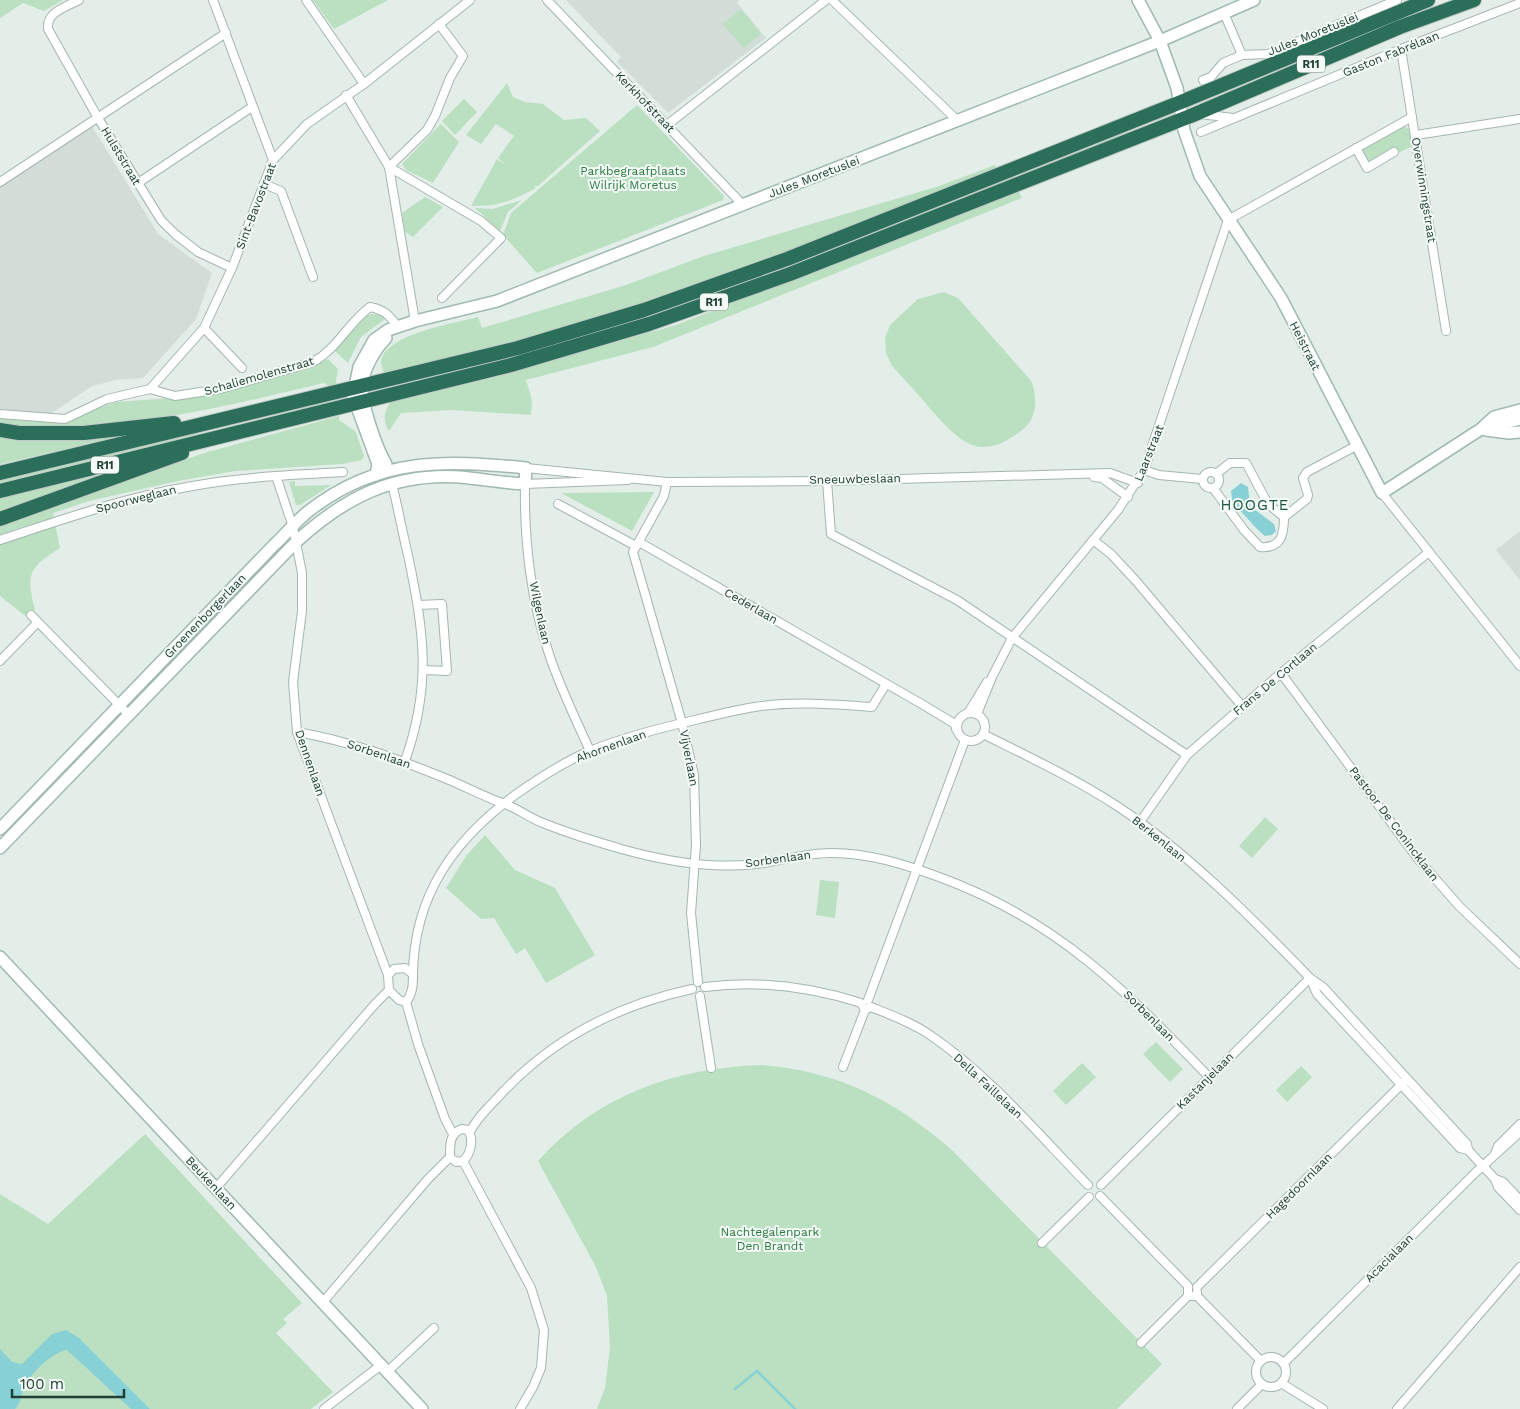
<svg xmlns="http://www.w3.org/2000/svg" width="1520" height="1409" font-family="'Work Sans',sans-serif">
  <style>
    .built { fill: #d1ddd6 }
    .green { fill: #bae0c1 }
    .water { fill: #87d1d6 }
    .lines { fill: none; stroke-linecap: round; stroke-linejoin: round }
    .stream { stroke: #87d1d6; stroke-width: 2.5 }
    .street-casing { stroke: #a5b6af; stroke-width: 10 }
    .secondary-casing { stroke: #a0baaf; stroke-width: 14 }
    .highway-casing { stroke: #c1cac6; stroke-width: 16 }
    .street { stroke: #fff; stroke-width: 8 }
    .secondary { stroke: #fff; stroke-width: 11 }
    .highway { stroke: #2b6e5a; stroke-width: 14 }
    .labels { text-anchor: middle; stroke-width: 4; stroke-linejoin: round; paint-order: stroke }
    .shield { fill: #f4faf6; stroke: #60786f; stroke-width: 1 }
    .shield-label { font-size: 11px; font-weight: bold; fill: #214035 }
    .street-label { font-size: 12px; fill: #214035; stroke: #f4faf6 }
    .park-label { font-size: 12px; fill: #297941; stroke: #f4faf6 }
    .quarter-label { font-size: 15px; letter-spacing: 1px; fill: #1c5441; stroke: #f4faf6 }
  </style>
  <rect width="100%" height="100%" fill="#e3eee8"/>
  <g class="built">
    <path d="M566,0h173l-2,3 29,35 -98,75 -51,-51 4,-5z"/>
    <path d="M90,123l68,111 54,39 -16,46 -53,59 -27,2 -24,6 -43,29 -49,-3v-230z"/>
    <path d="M1520,531v49l-24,-30z"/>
  </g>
  <g class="green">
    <path d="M0,0h63l-19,11 -21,-8 -23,15z"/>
    <path d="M313,0h75l-54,29z"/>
    <path d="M741,9l20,25 -17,14 -21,-24z"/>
    <path d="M507,83l6,14 12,5 18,2 21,16 22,-2 14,13 -62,55h-4l2,2c-21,12 -41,19 -65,18l26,-47 10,7 -9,-8 16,-22 -18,-12 -15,20 -15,-9z"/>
    <path d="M464,99l13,13 -22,23 -13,-14z"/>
    <path d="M637,105l87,91 -1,4 -186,73 -34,-38 8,-22z"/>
    <path d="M1162,114v3l-43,18 -5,5 -325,130 -208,71 -193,50 -1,-3 141,-35z"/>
    <path d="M441,124l18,18 -26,41 -27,-13 -4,-6z"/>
    <path d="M1405,127l4,2 3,17 -14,7 -3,-5 -27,16 -9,-15 38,-21z"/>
    <path d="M995,165l2,3c-125,50 -250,101 -379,143 -77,25 -155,43 -234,62 -1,-3 -3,-8 -3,-11 3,-28 75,-39 97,-45l4,11 144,-43 78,-29 235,-70z"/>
    <path d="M1019,191l3,7 -369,149 -127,33 6,20 -1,15 -80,-5 -50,3 -12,18c-7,-12 -5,-17 1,-29l90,-21 196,-56z"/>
    <path d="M425,197l18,10 -30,30 -8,-5 -3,-19z"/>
    <path d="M522,200l-14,12 -8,19 -25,-23 17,1z"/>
    <path d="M944,292l14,6 74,84c5,17 6,36 -10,48 -41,32 -59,15 -89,-18 -13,-16 -27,-31 -41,-46l-6,-13 -1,-15 5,-13 28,-26z"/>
    <path d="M372,314l10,1 3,4 -24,18 -13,26 -13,-12 28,-34z"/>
    <path d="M328,359l10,10 -3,18 -4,1 -7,-5c-76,18 -153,37 -232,43 -31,2 -62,0 -92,-2v-7l69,3 46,-18 85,-6 117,-31z"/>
    <path d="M337,396l1,4 -130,30 -16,6 -5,4 -187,45v-6z"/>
    <path d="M339,416v4l17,12 8,24 -2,4 -20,4 -107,7 -57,10 -89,20 -36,12 7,35c-32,20 -34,26 -25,62l-7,8 -28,-22v-70l204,-73z"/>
    <path d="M131,434l-131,30v-29z"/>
    <path d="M143,463l-143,51v-16z"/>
    <path d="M295,481v5l36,-1 -31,20h-4l-7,-23z"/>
    <path d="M654,492l-22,39 -71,-38z"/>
    <path d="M1265,817l13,12 -26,29 -13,-12z"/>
    <path d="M485,835l30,35 40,18 40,67 -49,28 -21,-35 -9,6 -22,-36 -13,1 -35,-31 20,-32z"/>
    <path d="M820,880l19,2 -4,36 -19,-3z"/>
    <path d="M1156,1042l27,27 -13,13 -27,-28z"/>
    <path d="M1082,1063l14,14 -30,28 -13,-14z"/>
    <path d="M761,1065c77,6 134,35 192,86l209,213 -45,45h-520l8,-21 5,-41 -3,-51 -11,-29 -58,-106c59,-66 137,-93 223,-96z"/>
    <path d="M1301,1066l11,11 -25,25 -11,-12z"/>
    <path d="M145,1134l157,169 -19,16 4,4 -11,10 57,59 -22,17h-311v-215l48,30z"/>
  </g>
  <g class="water">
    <path d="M1241,483l7,4 2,19 24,18 2,7 -4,4 -7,1c-13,-10 -19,-22 -32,-31l-2,-14z"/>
    <path d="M66,1330l13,8 71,71h-19l-64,-59c-14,2 -35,22 -41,34 -5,8 -4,19 -11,25h-15v-60l12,13 10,2 30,-30z"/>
  </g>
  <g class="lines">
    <path class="stream" d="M735,1389l22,-18 38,38"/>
    <g class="street-casing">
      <g id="street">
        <path d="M79,0c-13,7 -33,12 -31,29l50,89 63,102 14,14 23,18 34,16"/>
        <path d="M213,0l60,160"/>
        <path d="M306,0l58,84"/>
        <path d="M547,0l196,205"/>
        <path d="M832,0l126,121"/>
        <path d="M1224,13l18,42 26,-1 129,-54"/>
        <path d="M439,24l24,32 -13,22 -15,38 -8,14 -38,37 92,54 20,17 -59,60"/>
        <path d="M1401,49l45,282"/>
        <path d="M1203,80l8,-3 12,-14 19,-8"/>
        <path d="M346,95l43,72 26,154"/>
        <path d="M1200,114l33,4"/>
        <path d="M667,125l159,-125"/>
        <path d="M1201,132l200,-83 119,-46"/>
        <path d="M1416,135l104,-16"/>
        <path d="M1356,148l11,20 27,-16"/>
        <path d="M0,182l226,-149"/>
        <path d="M138,183l114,-76"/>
        <path d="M264,184l17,7 32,86"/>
        <path d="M204,328l38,40"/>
        <path d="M150,389l54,-61 28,-60 41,-108 34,-36 57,-40 106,-84"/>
        <path d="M0,414l65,5 42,-20 43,-10 25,7 45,-7 93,-27c24,-13 35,-39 57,-55 15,3 19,8 28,20"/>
        <path d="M526,468l141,14 160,-1 283,-8 28,10"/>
        <path d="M1144,470l15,5 43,4"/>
        <circle cx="1211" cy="480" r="8"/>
        <path d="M1216,474l14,-11h16l22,41 16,13"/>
        <path d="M276,476l17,51 9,46v38l-9,71 4,50 91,243"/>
        <path d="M1094,477l8,1 26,19"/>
        <path d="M827,481l4,53 126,66 230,155"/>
        <path d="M667,482l-3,14 -31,56 49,171 12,52 2,70 -5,68 7,69"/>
        <path d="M392,484c6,23 10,47 16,71 16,77 24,130 -3,206"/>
        <path d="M1213,488l31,42 16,17c21,2 24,-12 24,-30"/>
        <path d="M1382,493l138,173"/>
        <path d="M558,504l78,42"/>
        <path d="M1284,517l23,-18 1,-4 -5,-17 4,-6 49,-26"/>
        <path d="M0,540c61,-20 123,-42 187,-53 51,-10 104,-12 156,-15"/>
        <path d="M1093,540l18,14 25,27 106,125"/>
        <path d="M639,542l281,161 35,21 1,5"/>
        <path d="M418,605l24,-1 5,67 -23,-1"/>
        <path d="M31,615l98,100"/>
        <path d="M0,661l37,-38"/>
        <path d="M1281,673l137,186 41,47 61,58"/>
        <circle cx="971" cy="727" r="14"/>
        <path d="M968,713l19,-31"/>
        <path d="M977,714l15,-37 20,-39 106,-128 26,-40 84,-250 184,-103"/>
        <path d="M297,732c52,9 101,27 150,47 19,8 36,17 55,24 14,4 27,15 41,20 27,11 54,19 82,27 40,11 89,19 131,14 25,-3 49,-11 75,-11 38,0 73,11 108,24 118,43 185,112 270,200"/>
        <path d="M983,734c46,23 91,44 134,72 70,46 134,111 193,172l13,9 144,157 1,6 27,29 8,3 17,18"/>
        <path d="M590,751c-14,-31 -29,-62 -40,-94 -19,-54 -26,-117 -25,-173l103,-4"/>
        <path d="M1140,822l47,-67 94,-82 148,-121"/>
        <path d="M405,968l8,6c0,11 0,19 -7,28l-7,-2 -10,-10 -1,-15 6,-6z"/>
        <path d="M413,974c1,-79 41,-134 102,-179 24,-17 48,-33 75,-44 34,-14 70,-23 105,-31 20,-5 40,-10 60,-13 38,-6 78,-3 117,0l14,-23"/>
        <path d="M1310,978l7,16 143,154 8,2"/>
        <path d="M705,987c53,-7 106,0 156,16l4,7 6,-3c20,8 42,16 59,28 59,40 109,100 158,150"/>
        <path d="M700,996l11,72"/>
        <path d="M868,1000l97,-260"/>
        <path d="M406,1002l12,42 27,75 8,15"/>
        <path d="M843,1067l22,-57"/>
        <path d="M462,1129l6,1c6,9 3,24 -5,31l-7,1 -6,-5c0,-11 -1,-24 12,-28z"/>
        <path d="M470,1132c7,-15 20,-26 31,-38 52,-56 117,-89 191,-105"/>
        <path d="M1495,1154l3,-8 22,-22"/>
        <path d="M463,1161l68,127 13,42 -3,38 -8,19 -13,22"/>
        <path d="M1495,1179l3,8 22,23"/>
        <path d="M1101,1185l209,-207"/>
        <path d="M216,1188l159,-184 14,-14"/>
        <path d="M1100,1196l88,90v10h9"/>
        <path d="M1042,1243l47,-46"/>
        <path d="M1197,1287l210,-208"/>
        <path d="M1197,1292v4l64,65"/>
        <path d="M323,1302l105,-123 22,-22"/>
        <path d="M1141,1343l47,-47"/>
        <circle cx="1271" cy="1372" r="15"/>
        <path d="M1284,1363l191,-190 45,-41"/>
        <path d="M387,1372l47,-44"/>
        <path d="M1281,1383l42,26"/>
        <path d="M324,1409l57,-44"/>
        <path d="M1237,1409l25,-25"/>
        <path d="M1397,1409l123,-142"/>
      </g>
    </g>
    <g class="secondary-casing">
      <g id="secondary">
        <path d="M1138,0l22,41 17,47 7,42 16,46 81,122 101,195 99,-64 13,-12 26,-7"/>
        <path d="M386,338c-11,11 -23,32 -24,48 -1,18 15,63 24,78"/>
        <path d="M1483,429l37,-10"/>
        <path d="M1486,430l23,3 11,-1"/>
        <path d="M376,475l2,-11 -25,-68 6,-29 15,-27 14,-10 27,-9 82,-20 663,-260 94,-41"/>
        <path d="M0,829l274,-284c12,-11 23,-25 36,-35 69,-53 134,-50 216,-42l-1,16c-22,-1 -43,-5 -65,-7 -67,-4 -115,20 -164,65l-296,306"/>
        <path d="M0,957l422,452"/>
      </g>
    </g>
    <g class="highway-casing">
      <g id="highway">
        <path d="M0,430l19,3h65l90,-10"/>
        <path d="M0,473l518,-125 126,-38 143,-51 394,-157 247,-102"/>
        <path d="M0,491l511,-126 138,-41 141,-50 403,-159 207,-88 74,-27"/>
        <path d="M0,519l182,-66"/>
      </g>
    </g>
    <use href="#street" class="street"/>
    <use href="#secondary" class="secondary"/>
    <use href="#highway" class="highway"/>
  </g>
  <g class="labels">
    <g class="shield">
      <rect x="1297" y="55.5" width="28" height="17" rx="4"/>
      <rect x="700" y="293.5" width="28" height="17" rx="4"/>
      <rect x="91" y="456.5" width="28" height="17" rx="4"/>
    </g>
    <g class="shield-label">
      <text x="1311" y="68">R11</text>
      <text x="714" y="306">R11</text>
      <text x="105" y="469">R11</text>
    </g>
    <g class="street-label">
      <text transform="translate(1313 34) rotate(-22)" y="4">Jules Moretuslei</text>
      <text transform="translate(1391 54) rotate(-22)" y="4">Gaston Fabrélaan</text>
      <text transform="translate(645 102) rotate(46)" y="4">Kerkhofstraat</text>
      <text transform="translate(121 156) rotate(59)" y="4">Hulststraat</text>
      <text transform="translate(814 177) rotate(-21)" y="4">Jules Moretuslei</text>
      <text transform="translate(1424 190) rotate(81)" y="4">Overwinningstraat</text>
      <text transform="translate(256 206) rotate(-69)" y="4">Sint-Bavostraat</text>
      <text transform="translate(1305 346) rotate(63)" y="4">Heistraat</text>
      <text transform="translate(259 376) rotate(-16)" y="4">Schaliemolenstraat</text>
      <text transform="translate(1149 453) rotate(-68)" y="4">Laarstraat</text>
      <text transform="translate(855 479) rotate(-1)" y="4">Sneeuwbeslaan</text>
      <text transform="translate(136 499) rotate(-14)" y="4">Spoorweglaan</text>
      <text transform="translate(751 606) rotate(30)" y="4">Cederlaan</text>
      <text transform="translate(540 613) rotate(78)" y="4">Wilgenlaan</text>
      <text transform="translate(205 616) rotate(-46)" y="4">Groenenborgerlaan</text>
      <text transform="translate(1275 679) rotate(-40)" y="4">Frans De Cortlaan</text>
      <text transform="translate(611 746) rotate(-20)" y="4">Ahornenlaan</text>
      <text transform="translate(379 754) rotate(19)" y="4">Sorbenlaan</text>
      <text transform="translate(689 758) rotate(79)" y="4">Vijverlaan</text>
      <text transform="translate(310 763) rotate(71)" y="4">Dennenlaan</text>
      <text transform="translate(1394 824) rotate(53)" y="4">Pastoor De Conincklaan</text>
      <text transform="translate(1159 839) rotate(39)" y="4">Berkenlaan</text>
      <text transform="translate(778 859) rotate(-8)" y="4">Sorbenlaan</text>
      <text transform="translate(1149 1016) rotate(45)" y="4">Sorbenlaan</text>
      <text transform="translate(1205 1081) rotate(-45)" y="4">Kastanjelaan</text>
      <text transform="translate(988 1086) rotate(43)" y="4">Della Faillelaan</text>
      <text transform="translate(211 1183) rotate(47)" y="4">Beukenlaan</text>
      <text transform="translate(1299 1186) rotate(-45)" y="4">Hagedoornlaan</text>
      <text transform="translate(1389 1258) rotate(-45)" y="4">Acacialaan</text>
    </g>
    <g class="park-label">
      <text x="633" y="175">Parkbegraafplaats<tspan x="633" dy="14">Wilrijk Moretus</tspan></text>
      <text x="770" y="1236">Nachtegalenpark<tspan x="770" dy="14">Den Brandt</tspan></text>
    </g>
    <g class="quarter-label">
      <text x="1255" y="510">HOOGTE</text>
    </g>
  </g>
  <path d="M12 1389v8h112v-8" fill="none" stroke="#214035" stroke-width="2.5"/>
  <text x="20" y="1389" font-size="15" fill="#214035" stroke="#f4faf6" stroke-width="4" paint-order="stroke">100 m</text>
</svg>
